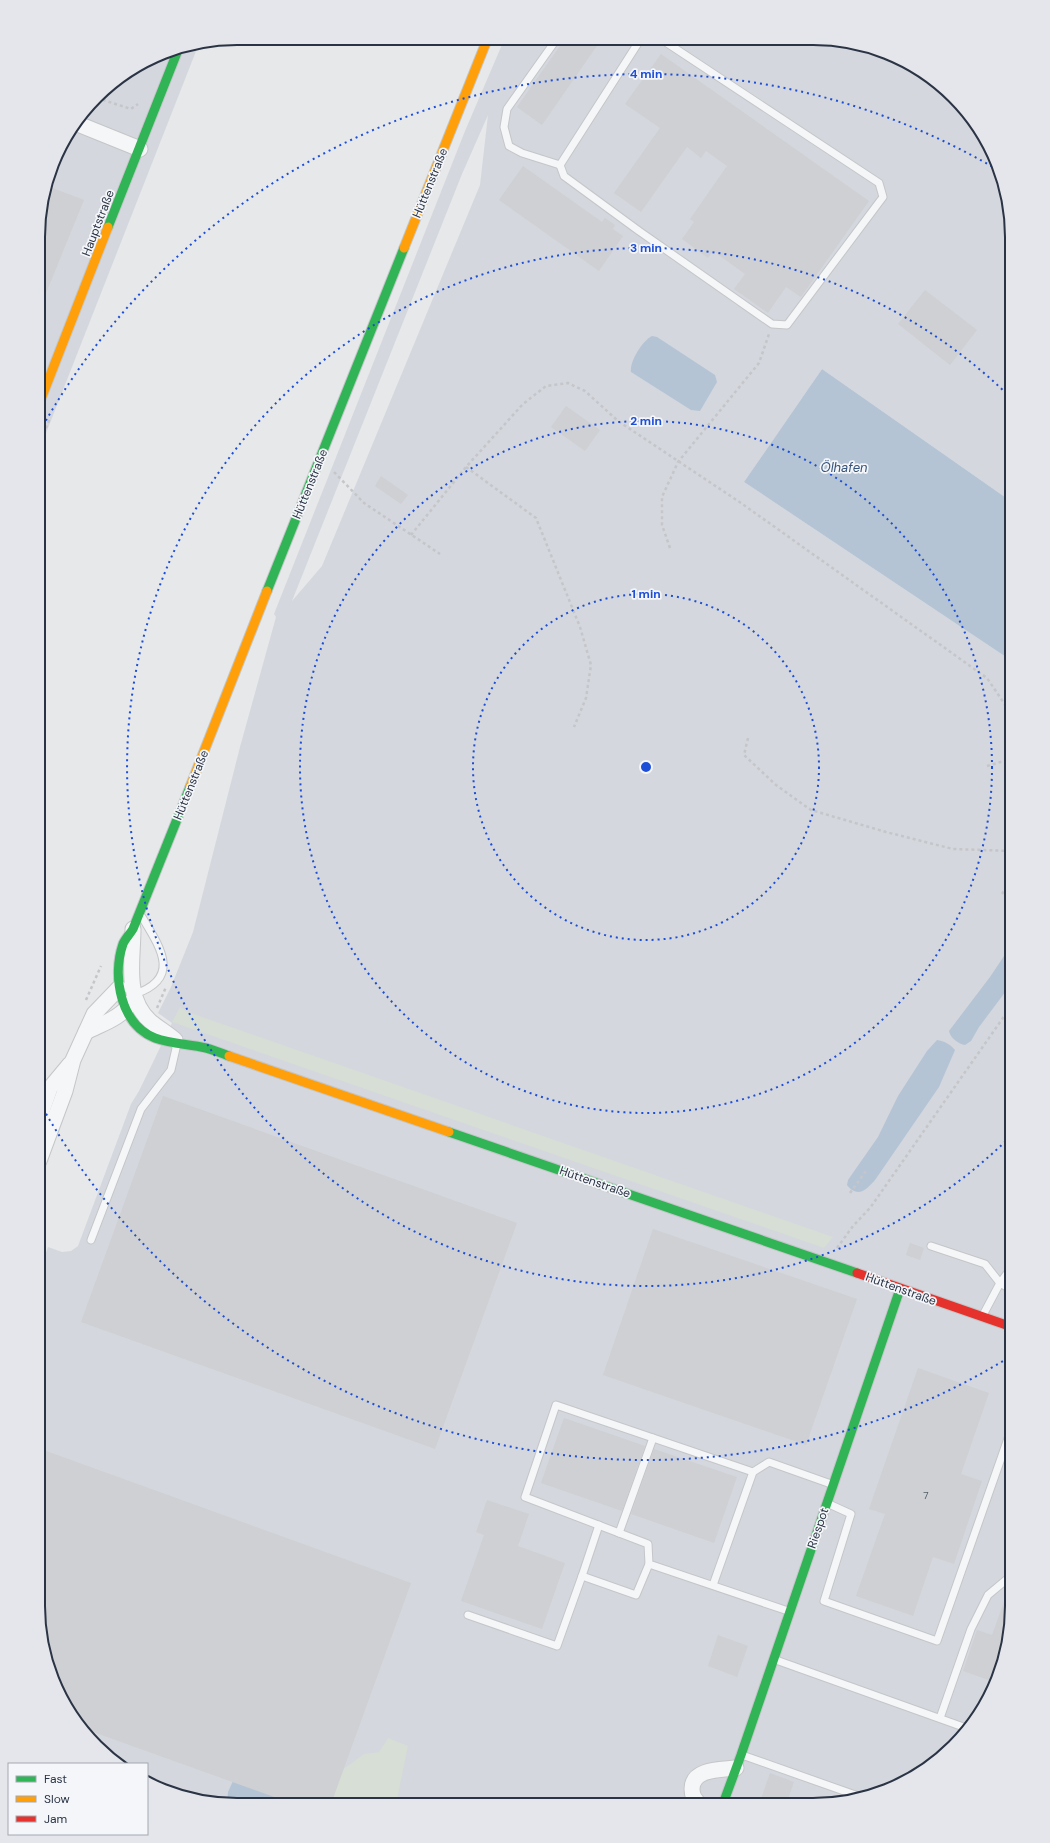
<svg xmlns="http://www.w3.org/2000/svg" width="1050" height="1843" font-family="'DM Sans',sans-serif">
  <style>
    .built { fill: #d4d7dd; fill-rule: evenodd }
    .green { fill: #d6ded6 }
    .water { fill: #b4c4d5 }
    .building { fill: #ced0d3 }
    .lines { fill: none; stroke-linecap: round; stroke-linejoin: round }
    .lane-casing { stroke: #c4c6c8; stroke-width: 9 }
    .street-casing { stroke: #c4c6c8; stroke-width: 17 }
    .fast-casing { stroke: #c4c6c8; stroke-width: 11 }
    .slow-casing { stroke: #c4c6c8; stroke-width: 11 }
    .jam-casing { stroke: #c4c6c8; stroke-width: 11 }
    .path { stroke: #c5c6ca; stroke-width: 2.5; stroke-dasharray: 3 3; stroke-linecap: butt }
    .lane { stroke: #f5f6f7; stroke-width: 7 }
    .street { stroke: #f5f6f7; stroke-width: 15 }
    .fast { stroke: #30b455; stroke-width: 9 }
    .slow { stroke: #ff9f0a; stroke-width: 9 }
    .jam { stroke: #e5322d; stroke-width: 9 }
    .ring { fill: none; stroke: #1d4ed8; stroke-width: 2; stroke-dasharray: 2 4 }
    .labels { text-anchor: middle; stroke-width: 3.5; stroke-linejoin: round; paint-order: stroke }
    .number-label { font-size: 10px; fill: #545c69 }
    .street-label { font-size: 12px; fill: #2b3445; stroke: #f4f6f9 }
    .water-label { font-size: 13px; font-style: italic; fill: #34527a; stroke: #f4f6f9 }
    .rim { fill: none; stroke: #2b3445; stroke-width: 2 }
    .centre { fill: #1d4ed8; stroke: #f4f6f9; stroke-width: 2 }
    .ring-label { font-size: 12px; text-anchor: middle; font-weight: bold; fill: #1d4ed8; stroke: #f4f6f9; stroke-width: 3.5; stroke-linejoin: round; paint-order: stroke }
  </style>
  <rect width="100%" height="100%" fill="#e6e8ea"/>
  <g class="built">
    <path d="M504,40l348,2 49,16 43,29 34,39 23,47 11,64v265l-190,-133 -78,113 268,179v958l-15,63 -26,45 -37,37 -57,30 -64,11 -602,-2 -50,-13 -14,-8v-18h-31l-44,-47 -23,-47 -11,-64v-331l10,-28 14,5 9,-1 7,-5 53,-142 8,-13 33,-68 -14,-10 13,-26 22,-55 47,-185 36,-130 -2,-3 191,-483zM488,115l-8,70 -158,381 -30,35 170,-427z"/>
    <path d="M198,46l-159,405 1,-240 19,-62 47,-61 55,-35z"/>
  </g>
  <g class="green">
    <path d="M180,1007l8,5 645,225 -9,11 -652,-226z"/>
    <path d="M388,1738l20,8 -12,58h-89l2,-10 55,-40 15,-2z"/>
  </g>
  <g class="water">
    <path d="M652,336l5,1 58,38 2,7 -17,29 -9,-1 -60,-38c-2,-10 12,-32 21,-36z"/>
    <path d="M822,369l190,133v159l-268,-179z"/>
    <path d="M1012,905v42c-8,-12 -8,-30 0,-42z"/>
    <path d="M1010,954l2,2v27l-33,44 -8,14 -6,4c-6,-1 -15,-7 -16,-14l41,-54 14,-21z"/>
    <path d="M937,1040c7,1 13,4 18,10l-16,37 -64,93c-8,9 -17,19 -28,5l1,-5 30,-43 20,-41 29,-45z"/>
    <path d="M233,1781l41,13 2,7 -2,2h-47l1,-11z"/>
  </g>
  <g class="building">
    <path d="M564,40h37l-59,85 -25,-18z"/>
    <path d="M661,54l208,147 -68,96 -15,-10 -18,26 -34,-24 11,-15 -32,-23 -5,7 -26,-19 12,-17 -4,-3 37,-53 -21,-15 -5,7 -14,-11 -46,65 -27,-19 46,-65 -35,-24z"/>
    <path d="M523,166l79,56 3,-4 10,7 -2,4 10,7 -24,35 -100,-71z"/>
    <path d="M47,186l37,14 -44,108v-97z"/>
    <path d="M925,290l52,40 -27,35 -52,-41z"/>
    <path d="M566,406l34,24 -15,21 -34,-24z"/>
    <path d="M381,476l27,19 -7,9 -26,-18z"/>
    <path d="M163,1096l354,127 -82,226 -354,-127z"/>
    <path d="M653,1229l204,70 -51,146 -203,-70z"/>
    <path d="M910,1243l14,5 -4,12 -14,-5z"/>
    <path d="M918,1368l71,25 -28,81 21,7 -28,83 -21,-7 -20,59 -57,-20 29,-82 -16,-5z"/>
    <path d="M564,1418l81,28 -23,65 -81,-28z"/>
    <path d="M38,1448l373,135 -80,221 -40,-1 -209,-75 -10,-11 -23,-47 -11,-64z"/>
    <path d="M654,1449l83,28 -23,66 -83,-29z"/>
    <path d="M487,1500l42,14 -11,32 47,17 -23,66 -81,-28 23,-66 -8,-3z"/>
    <path d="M1010,1585l2,1v33l-15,64 -34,-12 14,-41 15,5z"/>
    <path d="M718,1635l30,11 -11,31 -29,-11z"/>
    <path d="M770,1773l24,9 -8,23h-8l-17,-6z"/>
  </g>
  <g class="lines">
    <g class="lane-casing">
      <g id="lane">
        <path d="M556,40l-49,69 -3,18 5,19 13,7 38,12"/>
        <path d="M640,40l-80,125 4,11 75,55 133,93 15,1 96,-128 -4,-14 -215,-142"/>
        <path d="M135,994c47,-16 25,-47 7,-77"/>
        <path d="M91,1240l50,-131 30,-39 6,-26"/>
        <path d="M931,1246l54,18 15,19 12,7"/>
        <path d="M983,1315l17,-32 12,-16"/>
        <path d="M753,1472l-197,-67 -31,92 123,47 1,20 139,47"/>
        <path d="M829,1504l22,10 -27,87 113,40 75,-214"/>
        <path d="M619,1533l34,-95"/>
        <path d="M582,1576l17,-51"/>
        <path d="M713,1585l40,-113 16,-10 62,22"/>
        <path d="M468,1615l89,31 25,-70 54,19 13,-31"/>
        <path d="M776,1660l193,69"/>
        <path d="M940,1718l31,-89 17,-34 24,-20"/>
        <path d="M742,1755l119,42"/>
      </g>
    </g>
    <g class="street-casing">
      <g id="street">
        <path d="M78,124l62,25"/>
        <path d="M133,929c0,30 -9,69 17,92 8,7 17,12 25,19"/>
        <path d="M86,1032c15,-8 36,-14 45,-30"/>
        <path d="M39,1119l11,-31 20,-24"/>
        <path d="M39,1161l26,-70 8,-31 21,-46 25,-26"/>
        <path d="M701,1805c-6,-4 -9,-9 -9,-16 0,-21 30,-19 44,-21"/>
      </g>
    </g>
    <g class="fast-casing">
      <g id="fast">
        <path d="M108,227l70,-177"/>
        <path d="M267,591l137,-343"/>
        <path d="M190,787l-57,142c-3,5 -8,10 -10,15 -11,32 -3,80 32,94 16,6 34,6 51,10 8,2 15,5 23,8"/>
        <path d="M449,1132l408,141"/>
        <path d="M720,1805l4,-4 17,-46 159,-466"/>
      </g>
    </g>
    <g class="slow-casing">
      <g id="slow">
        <path d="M404,248l83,-208"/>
        <path d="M39,404l69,-177"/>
        <path d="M190,787l77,-196"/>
        <path d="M229,1056l220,76"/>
      </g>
    </g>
    <g class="jam-casing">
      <path id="jam" d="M857,1273l155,54"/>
    </g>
    <g class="path">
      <path d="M97,98l34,11 7,-5"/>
      <path d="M39,445l11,-27"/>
      <path d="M466,467l70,51 44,109 11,38 -5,33 -12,29"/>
      <path d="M334,472l30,31 76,51"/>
      <path d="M411,535l55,-68 57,-63 23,-18 22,-3 17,8 33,30 123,82 246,175 25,37"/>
      <path d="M670,548l-8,-23v-28l16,-35 81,-99 10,-29"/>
      <path d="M748,738l-4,17 32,30 35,25 75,22 67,17 59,2"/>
      <path d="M987,766l17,-5 8,-5"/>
      <path d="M1002,894l10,-15"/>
      <path d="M86,1000l15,-34"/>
      <path d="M157,1008l9,-21"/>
      <path d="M850,1193l16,-22"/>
      <path d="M837,1248l16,-22 17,-18 142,-203"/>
    </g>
    <use href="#lane" class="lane"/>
    <use href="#street" class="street"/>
    <use href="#fast" class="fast"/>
    <use href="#slow" class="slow"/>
    <use href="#jam" class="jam"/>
  </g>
  <g class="ring">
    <circle cx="646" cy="767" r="173"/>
    <circle cx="646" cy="767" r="346"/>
    <path d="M1010 1137A519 519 0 1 1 1010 397"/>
    <path d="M1008 1358A693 693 0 0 1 40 1103M40 431A693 693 0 0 1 998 170"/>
  </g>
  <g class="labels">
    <g class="number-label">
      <text x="926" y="1499">7</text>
    </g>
    <g class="street-label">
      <text transform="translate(430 183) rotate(-68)" y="4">Hüttenstraße</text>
      <text transform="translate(98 223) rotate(-69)" y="4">Hauptstraße</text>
      <text transform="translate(310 484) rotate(-68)" y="4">Hüttenstraße</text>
      <text transform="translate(191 785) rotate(-68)" y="4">Hüttenstraße</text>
      <text transform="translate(595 1182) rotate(19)" y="4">Hüttenstraße</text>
      <text transform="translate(901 1289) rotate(20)" y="4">Hüttenstraße</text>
      <text transform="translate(818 1528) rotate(-71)" y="4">Riespot</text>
    </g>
    <g class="water-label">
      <text x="844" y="472">Ölhafen</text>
    </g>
  </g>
  <path d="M0 0H1050V1843H0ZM237 45H813A192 192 0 0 1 1005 237V1606A192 192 0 0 1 813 1798H237A192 192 0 0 1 45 1606V237A192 192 0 0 1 237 45Z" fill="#e4e6eb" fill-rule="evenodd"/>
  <path class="rim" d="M237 45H813A192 192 0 0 1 1005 237V1606A192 192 0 0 1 813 1798H237A192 192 0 0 1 45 1606V237A192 192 0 0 1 237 45Z"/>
  <circle cx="646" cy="767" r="6" class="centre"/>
  <g class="ring-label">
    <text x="646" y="78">4 min</text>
    <text x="646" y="252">3 min</text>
    <text x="646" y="425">2 min</text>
    <text x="646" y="598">1 min</text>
  </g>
  <rect x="8" y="1763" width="140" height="72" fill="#f4f6f9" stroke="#a4a8b1"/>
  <rect x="16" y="1776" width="20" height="6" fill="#30b455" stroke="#a4a8b1"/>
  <text x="44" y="1783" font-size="12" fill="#2b3445">Fast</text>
  <rect x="16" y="1796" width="20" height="6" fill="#ff9f0a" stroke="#a4a8b1"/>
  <text x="44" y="1803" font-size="12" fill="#2b3445">Slow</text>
  <rect x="16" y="1816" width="20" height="6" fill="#e5322d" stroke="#a4a8b1"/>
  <text x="44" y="1823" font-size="12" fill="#2b3445">Jam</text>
</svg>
